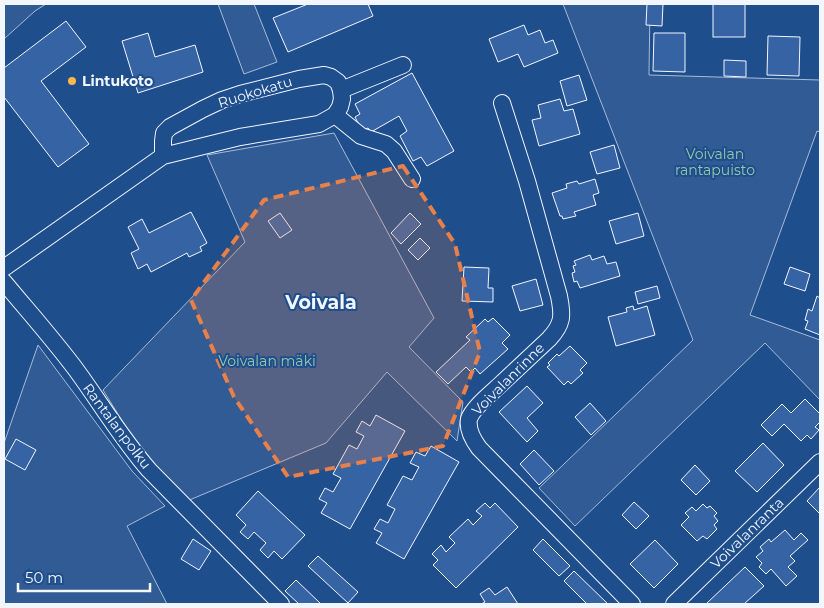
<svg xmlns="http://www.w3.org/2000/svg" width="824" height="608" font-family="Montserrat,sans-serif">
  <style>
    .built { fill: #305b95; stroke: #a8bbd7 }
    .building { fill: #3563a3; stroke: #f2f6ff }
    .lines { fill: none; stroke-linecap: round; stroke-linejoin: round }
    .street-casing { stroke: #f2f6ff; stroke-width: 18 }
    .street { stroke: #1f4e8c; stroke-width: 16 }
    .marked { fill: #ea8049; fill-opacity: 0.2; stroke: #ea8049; stroke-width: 4; stroke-dasharray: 10 6; stroke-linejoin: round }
    .poi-dot { fill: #ffb74d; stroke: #1f4e8c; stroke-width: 2 }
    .labels { text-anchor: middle; stroke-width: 4; stroke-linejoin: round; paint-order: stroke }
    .poi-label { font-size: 14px; font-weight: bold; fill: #f2f6ff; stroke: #1f4e8c; text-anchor: start }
    .street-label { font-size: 14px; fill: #f2f6ff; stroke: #1f4e8c }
    .park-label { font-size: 14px; fill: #97c8a6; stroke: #1f4e8c }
    .district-label { font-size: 19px; font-weight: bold; fill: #f2f6ff; stroke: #1f4e8c }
  </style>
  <rect width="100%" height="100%" fill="#1f4e8c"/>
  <g class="built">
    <path d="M4,4h42l-11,7 -31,28z"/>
    <path d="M218,4h36l23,58 -33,12z"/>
    <path d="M563,4h87l-1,71 171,5v52l-3,-1 -67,184 70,25v60l-55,-57 -190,183 -36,-38 154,-148z"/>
    <path d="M334,133l100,185 -25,29 54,55 -6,39 -70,-69 -61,71 -139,58 -34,-38 -27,-36 -23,-37 142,-148 -38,-87z"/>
    <path d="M38,345l94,126 33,35 -38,20 40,78h-163v-161z"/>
  </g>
  <g class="building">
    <path d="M308,4h60l5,12 -85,36 -15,-34z"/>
    <path d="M647,4h16l-1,22 -16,-1z"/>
    <rect x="713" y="4" width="32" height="33"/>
    <path d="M66,21l20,26 -45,34 48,63 -31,23 -54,-70v-29z"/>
    <path d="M524,25l4,10 12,-5 5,13 8,-3 5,13 -34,14 -6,-13 -20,8 -9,-23z"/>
    <path d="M148,33l7,24 40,-12 8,27 -65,21 -16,-52z"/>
    <path d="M654,33h31v39l-32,-1z"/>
    <path d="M768,36l32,1 -1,39 -32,-1z"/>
    <path d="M724,60l22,1v16l-22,-1z"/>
    <path d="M412,73l42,78 -27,15 -6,-9 -8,4 -13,-25 7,-5 -8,-15 -28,16 -3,-4 -6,3 -7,-14 5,-3 -5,-10z"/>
    <path d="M579,75l8,25 -20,6 -7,-25z"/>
    <path d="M560,99l4,12 9,-2 7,25 -41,12 -7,-26 9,-2 -3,-13z"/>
    <path d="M614,145l6,23 -23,6 -7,-22z"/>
    <path d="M595,179l4,14 -6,2 3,10 -22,7 2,4 -13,3 -1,-3h-2l-8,-23 15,-5 -1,-4 11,-3 2,3z"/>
    <path d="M191,212l16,31 -7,4 2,4 -13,6 -2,-4 -36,19 -4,-8 -9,5 -7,-16 8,-4 -11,-22 14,-8 7,14z"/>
    <path d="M280,213l12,17 -12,8 -12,-17z"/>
    <path d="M410,213l11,11 -20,20 -10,-11z"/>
    <path d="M638,213l6,23 -28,8 -7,-23z"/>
    <path d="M420,238l10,10 -12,12 -10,-10z"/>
    <path d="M590,255l2,5 12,-4 3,8 9,-2 4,14 -40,12 -3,-7 -3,1 -2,-9 3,-1 -2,-6 3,-1 -2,-4z"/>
    <path d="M464,267l25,1 -1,20h5v14l-31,-1z"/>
    <path d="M790,267l20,7 -5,17 -21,-7z"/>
    <path d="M536,279l7,26 -23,6 -8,-25z"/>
    <path d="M657,286l3,12 -22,6 -3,-12z"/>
    <path d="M817,296l3,2v37l-15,-6 3,-8 -3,-1 3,-11 4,2z"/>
    <path d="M633,306l1,4 13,-4 8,29 -39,11 -8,-29 19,-5 -1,-4z"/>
    <path d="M493,318l17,17 -8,8 6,6 -28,25 -5,-6 -4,4 -5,-5 -18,17 -12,-12 34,-32 -4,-3 19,-18 3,3z"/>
    <path d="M570,346l17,17 -7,7 3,3 -12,11 -3,-3 -4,4 -17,-18 3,-2 -2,-2 9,-9 2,2z"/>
    <path d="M527,386l16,17 -16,15 11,13 -11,11 -28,-30z"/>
    <path d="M805,399l15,15v8l-5,5 4,3 -8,9 -4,-4 -6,6 -17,-17 -12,12 -11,-11 21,-21 9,9z"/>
    <path d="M590,403l16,18 -15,14 -16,-18z"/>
    <path d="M376,415l29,16 -55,98 -29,-16 6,-10 -8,-4 6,-11 8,4 8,-14 -8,-4 16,-29 8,4 7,-13 -8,-4 6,-11 8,5z"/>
    <path d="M16,439l20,11 -11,20 -20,-11z"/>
    <path d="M763,443l21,22 -27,27 -22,-21z"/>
    <path d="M431,446l28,16 -55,97 -28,-16 6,-10 -8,-4 6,-10 8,4 7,-14 -8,-4 16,-29 9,4 7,-13 -9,-4 6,-11 9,4z"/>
    <path d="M534,450l20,21 -15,14 -19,-21z"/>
    <path d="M695,465l15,16 -14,14 -15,-15z"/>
    <path d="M820,487v27l-13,-13z"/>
    <path d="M258,491l47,44 -23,24 -8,-8 -6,7 -8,-8 6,-7 -12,-11 -6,7 -8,-7 6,-7 -10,-10z"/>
    <path d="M634,502l15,14 -13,13 -14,-14z"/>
    <path d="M485,503l5,5 5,-5 23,24 -62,61 -23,-23 5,-5 -6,-6 9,-9 5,7 9,-9 -6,-6 19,-18 5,6 9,-9 -6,-5z"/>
    <path d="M703,504l4,4 3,-2 7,7 -3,3 4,5 -4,4 3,4 -10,10 -4,-3 -6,5 -16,-16 8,-8 -4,-4 7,-6 4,4z"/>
    <path d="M785,530l9,10 7,-7 7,7 -18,16 5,5 -7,6 9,9 -11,10 -15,-17 -5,5 -7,-7 3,-4 -6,-6 7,-6 -3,-4 9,-8 2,3z"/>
    <path d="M193,539l18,12 -12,19 -18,-11z"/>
    <path d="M543,539l27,27 -11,10 -26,-26z"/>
    <path d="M655,540l23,24 -24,24 -24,-24z"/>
    <path d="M318,556l40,36 -10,11 -40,-37z"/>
    <path d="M745,567l19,19 -20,18h-36l-1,-1z"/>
    <path d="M574,571l34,33h-21l-23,-23z"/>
    <path d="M296,580l25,24h-22l-14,-13z"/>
    <path d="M507,587l11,17h-37l4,-2 -5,-8 9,-6 6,7z"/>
  </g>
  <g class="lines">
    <g class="street-casing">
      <g id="street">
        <path d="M341,90l62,-25"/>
        <path d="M502,103l25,78 32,115c4,20 4,28 -10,43 -15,14 -31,29 -46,43 -9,9 -30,25 -34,37 -2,11 4,21 10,29l153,156"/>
        <path d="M335,115l26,21 25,8 8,7 18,28"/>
        <path d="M4,268l159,-112 77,-19 79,-13 16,-9 5,-8 2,-8 -1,-9 -3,-8 -7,-5 -7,-2 -25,4 -59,15 -18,6 -19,9 -33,18 -6,6 -1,8v15"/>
        <path d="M4,282c24,29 50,58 73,89 24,33 45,68 72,99l132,134"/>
        <path d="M674,604l146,-142"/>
      </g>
    </g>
    <use href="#street" class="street"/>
  </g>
  <path class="marked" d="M403,166l52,78 25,108 -37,94 -155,31 -54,-80 -43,-97 73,-100z"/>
  <circle class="poi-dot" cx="72" cy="81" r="5"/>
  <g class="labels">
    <g class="poi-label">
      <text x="82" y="86">Lintukoto</text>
    </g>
    <g class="street-label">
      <text transform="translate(255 92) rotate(-17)" y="5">Ruokokatu</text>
      <text transform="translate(508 379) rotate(-45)" y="5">Voivalanrinne</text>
      <text transform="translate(117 426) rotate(53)" y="5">Rantalanpolku</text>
      <text transform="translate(747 533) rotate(-44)" y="5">Voivalanranta</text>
    </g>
    <g class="park-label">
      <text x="715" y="159">Voivalan<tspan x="715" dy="16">rantapuisto</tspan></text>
      <text x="267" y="366">Voivalan mäki</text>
    </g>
    <g class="district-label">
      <text x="321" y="309">Voivala</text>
    </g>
  </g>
  <rect width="824" height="608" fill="none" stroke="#f2f6ff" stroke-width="10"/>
  <path d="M18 583v8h132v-8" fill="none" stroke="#f2f6ff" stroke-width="2.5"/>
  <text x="25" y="583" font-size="15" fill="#f2f6ff" stroke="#1f4e8c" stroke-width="4" paint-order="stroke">50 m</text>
</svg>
